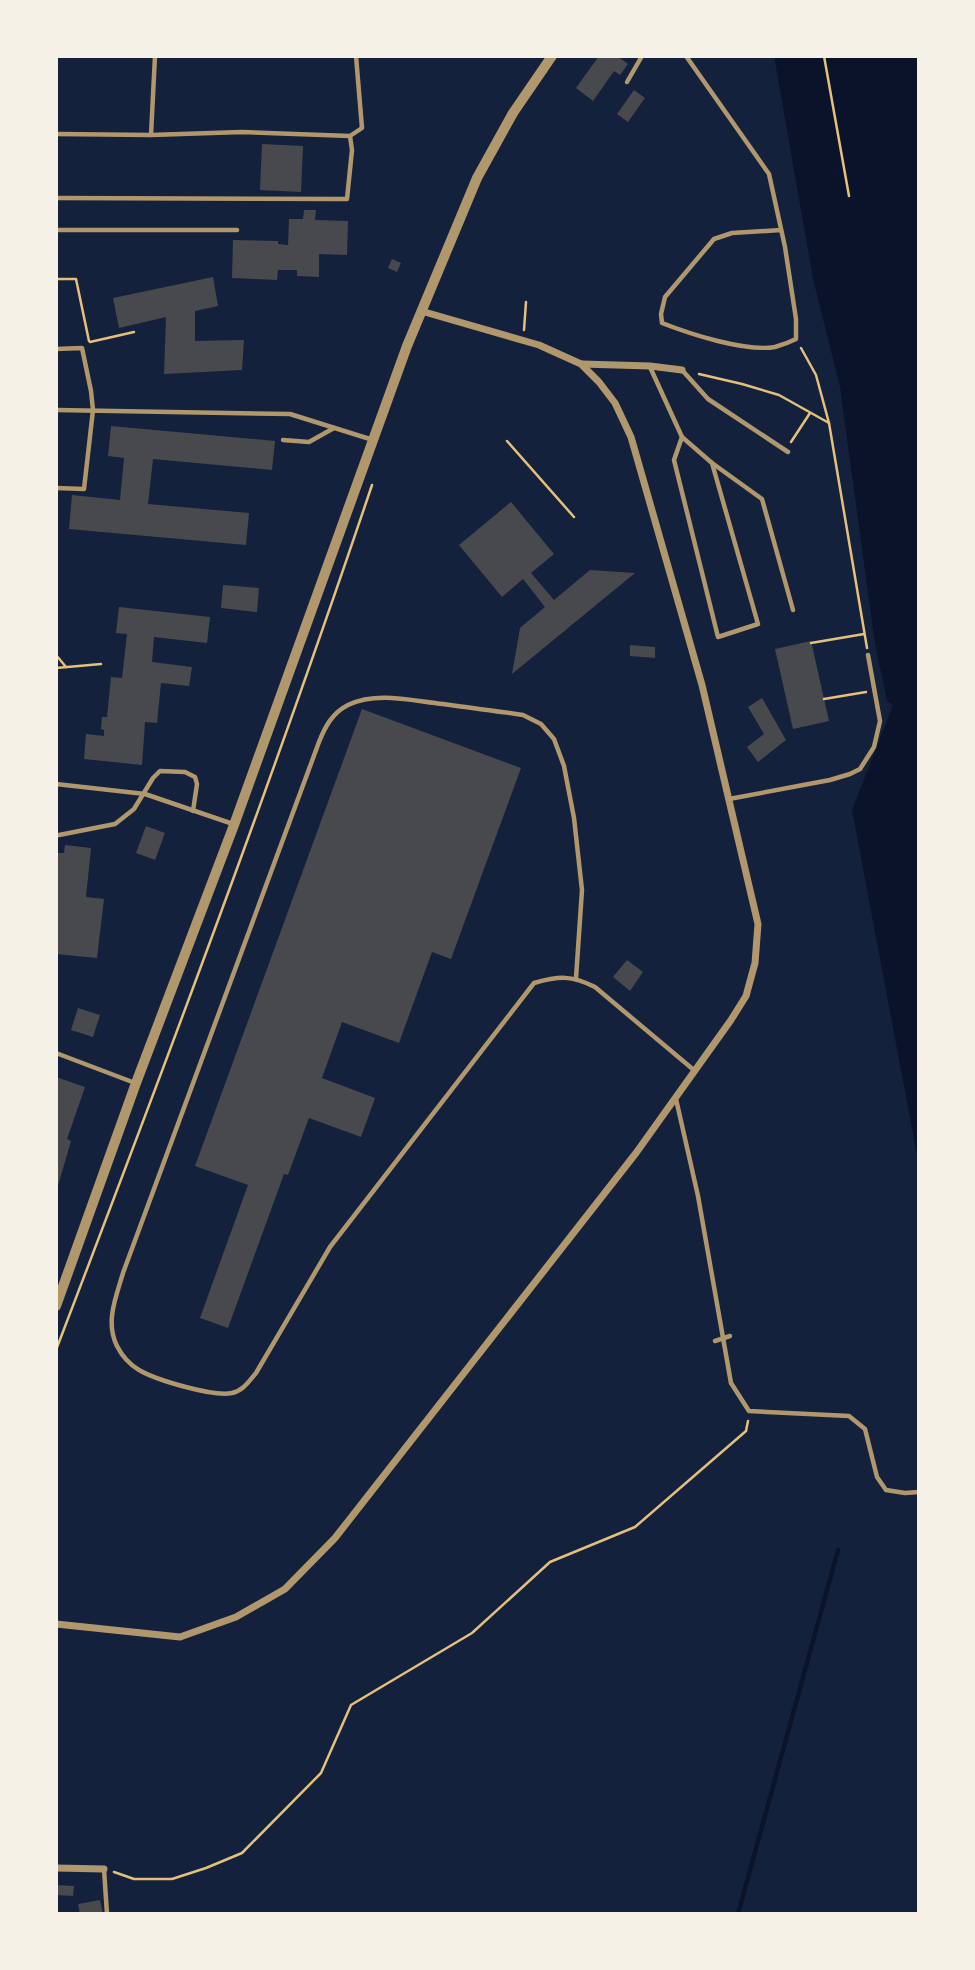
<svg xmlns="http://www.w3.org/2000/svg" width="975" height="1970" font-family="'Varela Round',sans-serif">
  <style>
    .water { fill: #0b132b }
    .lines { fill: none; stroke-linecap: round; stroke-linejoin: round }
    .stream { stroke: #0b132b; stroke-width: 4.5 }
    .building { fill: #48494c }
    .path { stroke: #e5c07b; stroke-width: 2.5 }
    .service { stroke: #b1986c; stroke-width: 4.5 }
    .minor { stroke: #b1986c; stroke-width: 7 }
    .tertiary { stroke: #b1986c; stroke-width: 10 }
  </style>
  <rect width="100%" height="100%" fill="#14213d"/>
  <path class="water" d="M774,56h145v1110l-67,-356 41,-105 -6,-4 -12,-57 -35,-257 -27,-108z"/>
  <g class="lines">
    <path class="stream" d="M738,1914l100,-364"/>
  </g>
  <g class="building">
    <path d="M599,56h18l11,8 -8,11 -6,-4 -21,30 -17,-13z"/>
    <path d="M634,90l11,8 -17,24 -11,-8z"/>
    <path d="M262,144l41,2 -2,46 -41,-2z"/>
    <path d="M304,210h12l-1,10 33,1 -1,34 -28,-1v23l-22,-1v-6h-19l-1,10 -45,-2 1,-38 45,1v3l10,1 1,-26h14z"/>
    <path d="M392,259l9,4 -4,9 -9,-4z"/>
    <path d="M213,277l5,29 -23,5v30l49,-1 -2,30 -78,4 2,-57 -47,11 -6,-30z"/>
    <path d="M111,426l164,15 -3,29 -119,-11 -5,45 101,9 -3,32 -177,-16 3,-34 48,5 4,-42 -16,-2z"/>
    <path d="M511,502l43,52 -23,19 23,27 36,-30 45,3 -123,101 8,-46 25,-21 -22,-28 -21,18 -43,-52z"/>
    <path d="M223,585l36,3 -2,24 -36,-4z"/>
    <path d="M119,607l91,10 -3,26 -53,-6 -2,25 40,5 -3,19 -28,-3 -4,40 -12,-1 -3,43 -58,-6 2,-25 18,2v-6l-3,-1 1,-12h5l4,-40 11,1 5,-44 -11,-1z"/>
    <path d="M811,641l18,80 -36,8 -18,-80z"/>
    <path d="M630,645l25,2v11l-25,-2z"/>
    <path d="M762,698l24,42 -28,22 -11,-15 17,-13 -16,-27z"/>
    <path d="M362,709l159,59 -70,191 -19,-7 -33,91 -57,-21 -20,56 53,20 -14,39 -52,-19 -21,57 -4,-1 -56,154 -28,-10 48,-133 -53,-19z"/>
    <path d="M146,826l19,7 -10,27 -19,-7z"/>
    <path d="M65,845l26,3 -5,49 18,2 -7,59 -41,-4 2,-58h-2v-38l1,-5h7z"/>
    <path d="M627,960l16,12 -13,19 -17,-14z"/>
    <path d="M78,1008l22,7 -7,22 -22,-7z"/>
    <path d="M56,1077l29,10 -18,52 4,2 -14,48z"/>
    <path d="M56,1885l18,1 -1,10 -17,-1z"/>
    <path d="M100,1900l3,14h-23l-2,-10z"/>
  </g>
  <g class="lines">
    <g class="path">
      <path d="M824,56l25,140"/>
      <path d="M56,279h20l13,62"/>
      <path d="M524,330l2,-28"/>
      <path d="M90,342l44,-10"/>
      <path d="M801,348l15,27 13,48 38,225"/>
      <path d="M699,374l43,10 37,11 50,28"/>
      <path d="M507,441l67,76"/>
      <path d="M791,442l19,-29"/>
      <path d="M811,643l53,-9"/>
      <path d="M56,655l10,12"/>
      <path d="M56,668l45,-4"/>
      <path d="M824,699l42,-7"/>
      <path d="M56,1350c110,-287 218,-574 316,-865"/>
      <path d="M114,1872l20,7h38l34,-11 36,-15 79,-80 30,-68 121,-72 78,-71 85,-35 111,-96 2,-10"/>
    </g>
    <g class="service">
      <path d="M686,56l83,118 16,73 11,72v20c-6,3 -14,6 -21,8 -30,5 -85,-13 -113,-24l-1,-9 4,-17 49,-58 18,-6 49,-3"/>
      <path d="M627,82l15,-26"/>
      <path d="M56,134l95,1 91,-3 108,4 12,-8 -6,-72"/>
      <path d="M151,135l4,-79"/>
      <path d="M56,198l291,1 5,-49 -2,-14"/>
      <path d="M56,230h181"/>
      <path d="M56,349l26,-1 9,43 2,19 -9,79 -28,-1"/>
      <path d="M650,367l32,70 -8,23 44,177 40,-13 -46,-161"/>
      <path d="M682,370l26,29 80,53"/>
      <path d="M56,410l234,4 83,26"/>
      <path d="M682,437l30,26 50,36 31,111"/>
      <path d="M283,440l26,2 25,-14"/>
      <path d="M56,784l89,10 88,30"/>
      <path d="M729,799l101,-19 20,-6 10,-5 14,-22 6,-26 -12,-66"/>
      <path d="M59,835l56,-11 19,-15 19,-31 7,-7 25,1 10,5 2,7 -4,27"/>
      <path d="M576,978l6,-88 -8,-72 -10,-52 -10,-27 -13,-15 -18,-9c-26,-4 -53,-7 -80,-11 -30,-3 -66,-13 -95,1 -16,8 -23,22 -29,37l-196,531c-7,24 -18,49 -6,73 5,10 12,18 22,24 17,10 74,27 93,23 11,-2 17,-12 24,-20l74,-126 204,-264c25,-7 37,-8 61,4l100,84"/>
      <path d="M56,1053l79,30"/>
      <path d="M676,1099l22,97 33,187 18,28 100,5 16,13 12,48 9,13 19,3 14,-1"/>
      <path d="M715,1341l15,-5"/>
      <path d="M104,1869l3,45"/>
    </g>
    <g class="minor">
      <path d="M582,364l68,2 32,4"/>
      <path d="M56,1624l124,13 56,-20 49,-28 50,-51 301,-385 95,-133 15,-24 9,-33 3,-39 -56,-239 -71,-248 -16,-34 -16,-21 -18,-18 -42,-19 -118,-34"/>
      <path d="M56,1868l48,1"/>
    </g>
    <path class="tertiary" d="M56,1306l80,-223 98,-258 173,-479 70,-168 36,-65 39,-57"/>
  </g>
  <rect width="975" height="1970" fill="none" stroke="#f6f1e7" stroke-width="116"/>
</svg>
